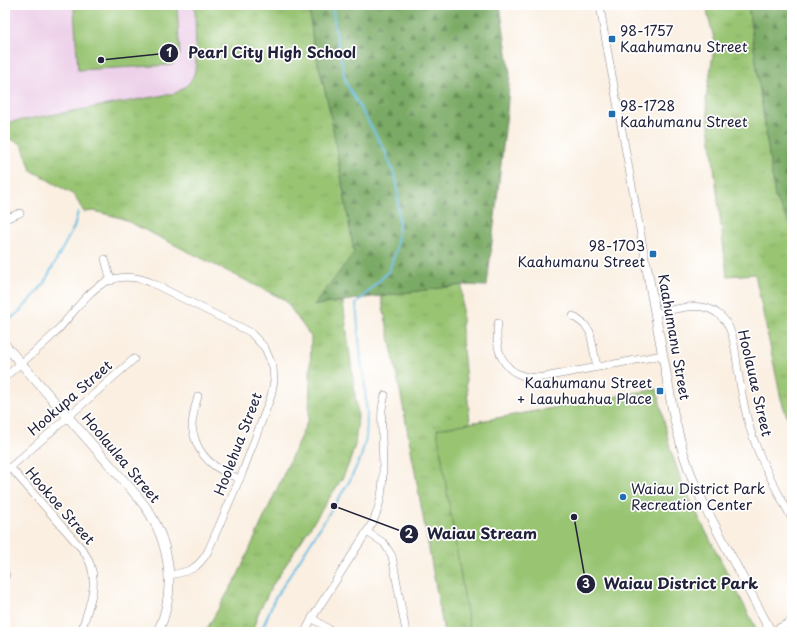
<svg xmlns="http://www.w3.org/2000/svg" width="797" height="637" font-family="'Playpen Sans',sans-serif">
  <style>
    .built { fill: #edd0e9 }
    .grass { fill: url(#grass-tufts); stroke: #5e7457 }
    .forest { fill: url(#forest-firs); stroke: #4e6650 }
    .park { fill: #99c573; stroke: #5e7457 }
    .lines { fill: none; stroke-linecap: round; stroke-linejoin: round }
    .stream { stroke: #66bde3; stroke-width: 2 }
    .minor-casing { stroke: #8e888e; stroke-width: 8 }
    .tertiary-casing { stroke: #8e888e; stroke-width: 10 }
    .minor { stroke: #fff; stroke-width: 7 }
    .tertiary { stroke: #fff; stroke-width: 9 }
    .poi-dot { fill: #1f6fb2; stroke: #fff; stroke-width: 1.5 }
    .labels { text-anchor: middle; stroke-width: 3.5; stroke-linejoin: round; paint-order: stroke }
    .poi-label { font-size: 14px; fill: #22223b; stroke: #fff; text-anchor: start }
    .street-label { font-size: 14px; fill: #22223b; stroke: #fff }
    .leader { fill: none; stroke: #22223b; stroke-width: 1.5 }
    .callout-dot { fill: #22223b; stroke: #fff; stroke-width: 1.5 }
    .mark-label { font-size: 12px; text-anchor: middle; font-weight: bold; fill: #fff }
    .callout-label { font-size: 15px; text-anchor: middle; font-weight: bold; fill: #22223b; stroke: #fff; stroke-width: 3.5; stroke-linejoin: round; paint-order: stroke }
  </style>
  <defs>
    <pattern id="grass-tufts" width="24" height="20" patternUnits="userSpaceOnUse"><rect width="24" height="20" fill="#99c573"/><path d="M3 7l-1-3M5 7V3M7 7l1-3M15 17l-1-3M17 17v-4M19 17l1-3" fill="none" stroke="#84a964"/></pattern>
    <pattern id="forest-firs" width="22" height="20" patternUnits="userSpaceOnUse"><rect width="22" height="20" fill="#7aaa65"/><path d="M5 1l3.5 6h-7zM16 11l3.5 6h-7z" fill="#648a54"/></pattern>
  </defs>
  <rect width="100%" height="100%" fill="#fff"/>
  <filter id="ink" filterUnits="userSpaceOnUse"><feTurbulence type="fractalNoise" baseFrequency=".025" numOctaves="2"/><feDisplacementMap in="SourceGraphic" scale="8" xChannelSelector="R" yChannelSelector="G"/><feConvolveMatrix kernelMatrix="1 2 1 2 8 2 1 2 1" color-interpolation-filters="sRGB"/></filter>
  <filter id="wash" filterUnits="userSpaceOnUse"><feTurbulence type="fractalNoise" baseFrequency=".012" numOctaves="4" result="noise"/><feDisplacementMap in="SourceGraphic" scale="16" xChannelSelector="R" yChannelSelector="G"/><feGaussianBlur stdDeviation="0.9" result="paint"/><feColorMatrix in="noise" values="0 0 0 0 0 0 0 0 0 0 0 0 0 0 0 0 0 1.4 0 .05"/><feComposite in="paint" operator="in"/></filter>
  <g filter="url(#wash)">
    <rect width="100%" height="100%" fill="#faefe1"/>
    <path class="built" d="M5,5h190l1,59 -1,10 -6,11 -13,8 -171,30z"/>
    <g class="grass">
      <path d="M195,5h114l4,38 17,68 24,142 -39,52 28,-3 15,115 -3,28 -5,16 -7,16 -71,109 -14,28 -6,18h-47l33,-57 71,-157 2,-81 -26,-37 -164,-82 -27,-7 -10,1 -10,-17 -43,-25 -9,-26 -17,-7v-14l171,-30c13,-8 18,-13 20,-29z"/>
      <path d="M707,5h41l27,192 17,31v203l-11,-32 -26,-125 -28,2 -21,-177 9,-57 -7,-26z"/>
      <path d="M462,285v53l8,85 112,-20 -110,229h-28l-41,-226 -22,-110z"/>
    </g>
    <g class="forest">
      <path d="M309,5h191l10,68 -3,39 -20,174 -25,-1 -148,20 40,-52 -24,-142 -17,-68z"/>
      <path d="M748,5h44v223l-17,-31z"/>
    </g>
    <g class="park">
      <path d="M77,5h100l3,50 -8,10 -94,5 -4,-61z"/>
      <path d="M657,389l13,59 11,32 21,44 56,108h-288l-33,-203z"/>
    </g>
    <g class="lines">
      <g class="stream">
        <path d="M5,324l17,-15 21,-24 31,-58 4,-15"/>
        <path d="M261,632l13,-32 75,-118 12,-25 5,-19 1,-24 -3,-37 -3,-17 -5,-56 33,-33 7,-21 3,-26 -2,-42 -12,-31 -39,-68 -10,-49 -4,-29"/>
      </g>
    </g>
  </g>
  <g filter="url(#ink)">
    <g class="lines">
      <g class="minor-casing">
        <g id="minor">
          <path d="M600,5l4,26 42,232"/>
          <path d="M5,219l15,-6"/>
          <path d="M105,259l6,22"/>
          <path d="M655,313c20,-3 45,-13 62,0 18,12 18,39 21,58 4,24 8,49 17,72 9,26 24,51 37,76"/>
          <path d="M573,316l12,9 5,7 7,35"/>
          <path d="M498,323c-5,33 10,58 46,54l119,-22"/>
          <path d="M5,377c16,-14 33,-27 48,-42 30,-30 46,-72 97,-53l100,50 15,16 8,19 1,14 -3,15 -28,75 -35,80c-10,18 -19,21 -39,24"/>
          <path d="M198,396c-3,9 -5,18 -6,28 0,6 2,12 4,18 8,20 24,29 44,37"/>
          <path d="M10,467l72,82c21,28 8,53 -1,83"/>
          <path d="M5,472l129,-113"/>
          <path d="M367,532l17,11 8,13 14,76"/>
          <path d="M5,577l1,-2"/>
          <path d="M312,618l21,14"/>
          <path d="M305,632l7,-14 61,-96c13,-29 10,-53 9,-84 0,-17 -2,-27 3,-43"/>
          <path d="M771,632l21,-11"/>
        </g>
      </g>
      <g class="tertiary-casing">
        <g id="tertiary">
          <path d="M646,263l28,154 9,35 9,26 13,29 66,125"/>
          <path d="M5,345l132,151c32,37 42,90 21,136"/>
        </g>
      </g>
      <use href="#minor" class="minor"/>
      <use href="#tertiary" class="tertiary"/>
    </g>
  </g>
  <g class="poi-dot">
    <rect x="608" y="35" width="8" height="8" rx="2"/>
    <rect x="608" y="110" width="8" height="8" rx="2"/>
    <rect x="649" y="250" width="8" height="8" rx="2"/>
    <rect x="656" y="387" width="8" height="8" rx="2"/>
    <circle cx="623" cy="497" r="4"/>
  </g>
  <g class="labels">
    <g class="poi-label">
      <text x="620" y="36">98-1757<tspan x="620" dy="16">Kaahumanu Street</tspan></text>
      <text x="620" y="111">98-1728<tspan x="620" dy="16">Kaahumanu Street</tspan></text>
      <text x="645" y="251" text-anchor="end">98-1703<tspan x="645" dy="16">Kaahumanu Street</tspan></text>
      <text x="652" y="388" text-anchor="end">Kaahumanu Street<tspan x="652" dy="16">+ Laauhuahua Place</tspan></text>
      <text x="631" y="494">Waiau District Park<tspan x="631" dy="16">Recreation Center</tspan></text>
    </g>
    <g class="street-label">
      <text transform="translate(674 337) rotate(80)" y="5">Kaahumanu Street</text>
      <text transform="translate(755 383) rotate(77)" y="5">Hoolauae Street</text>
      <text transform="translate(70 398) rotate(-41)" y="5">Hookupa Street</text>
      <text transform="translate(238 444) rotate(-69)" y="5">Hoolehua Street</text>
      <text transform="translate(121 458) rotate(50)" y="5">Hoolaulea Street</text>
      <text transform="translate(60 506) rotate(49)" y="5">Hookoe Street</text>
    </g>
  </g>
  <path class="leader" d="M101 60L169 53M334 506L409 534M574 517L586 584"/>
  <g class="callout-dot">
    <circle cx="101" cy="60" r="4"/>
    <circle cx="334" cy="506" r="4"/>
    <circle cx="574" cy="517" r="4"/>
    <circle cx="169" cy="53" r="10"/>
    <circle cx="409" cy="534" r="10"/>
    <circle cx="586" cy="584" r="10"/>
  </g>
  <g class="mark-label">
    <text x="169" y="57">1</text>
    <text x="409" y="538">2</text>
    <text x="586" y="588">3</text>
  </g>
  <g class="callout-label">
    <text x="272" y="58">Pearl City High School</text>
    <text x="482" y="539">Waiau Stream</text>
    <text x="681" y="589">Waiau District Park</text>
  </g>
  <rect width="797" height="637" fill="none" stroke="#fff" stroke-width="20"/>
</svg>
